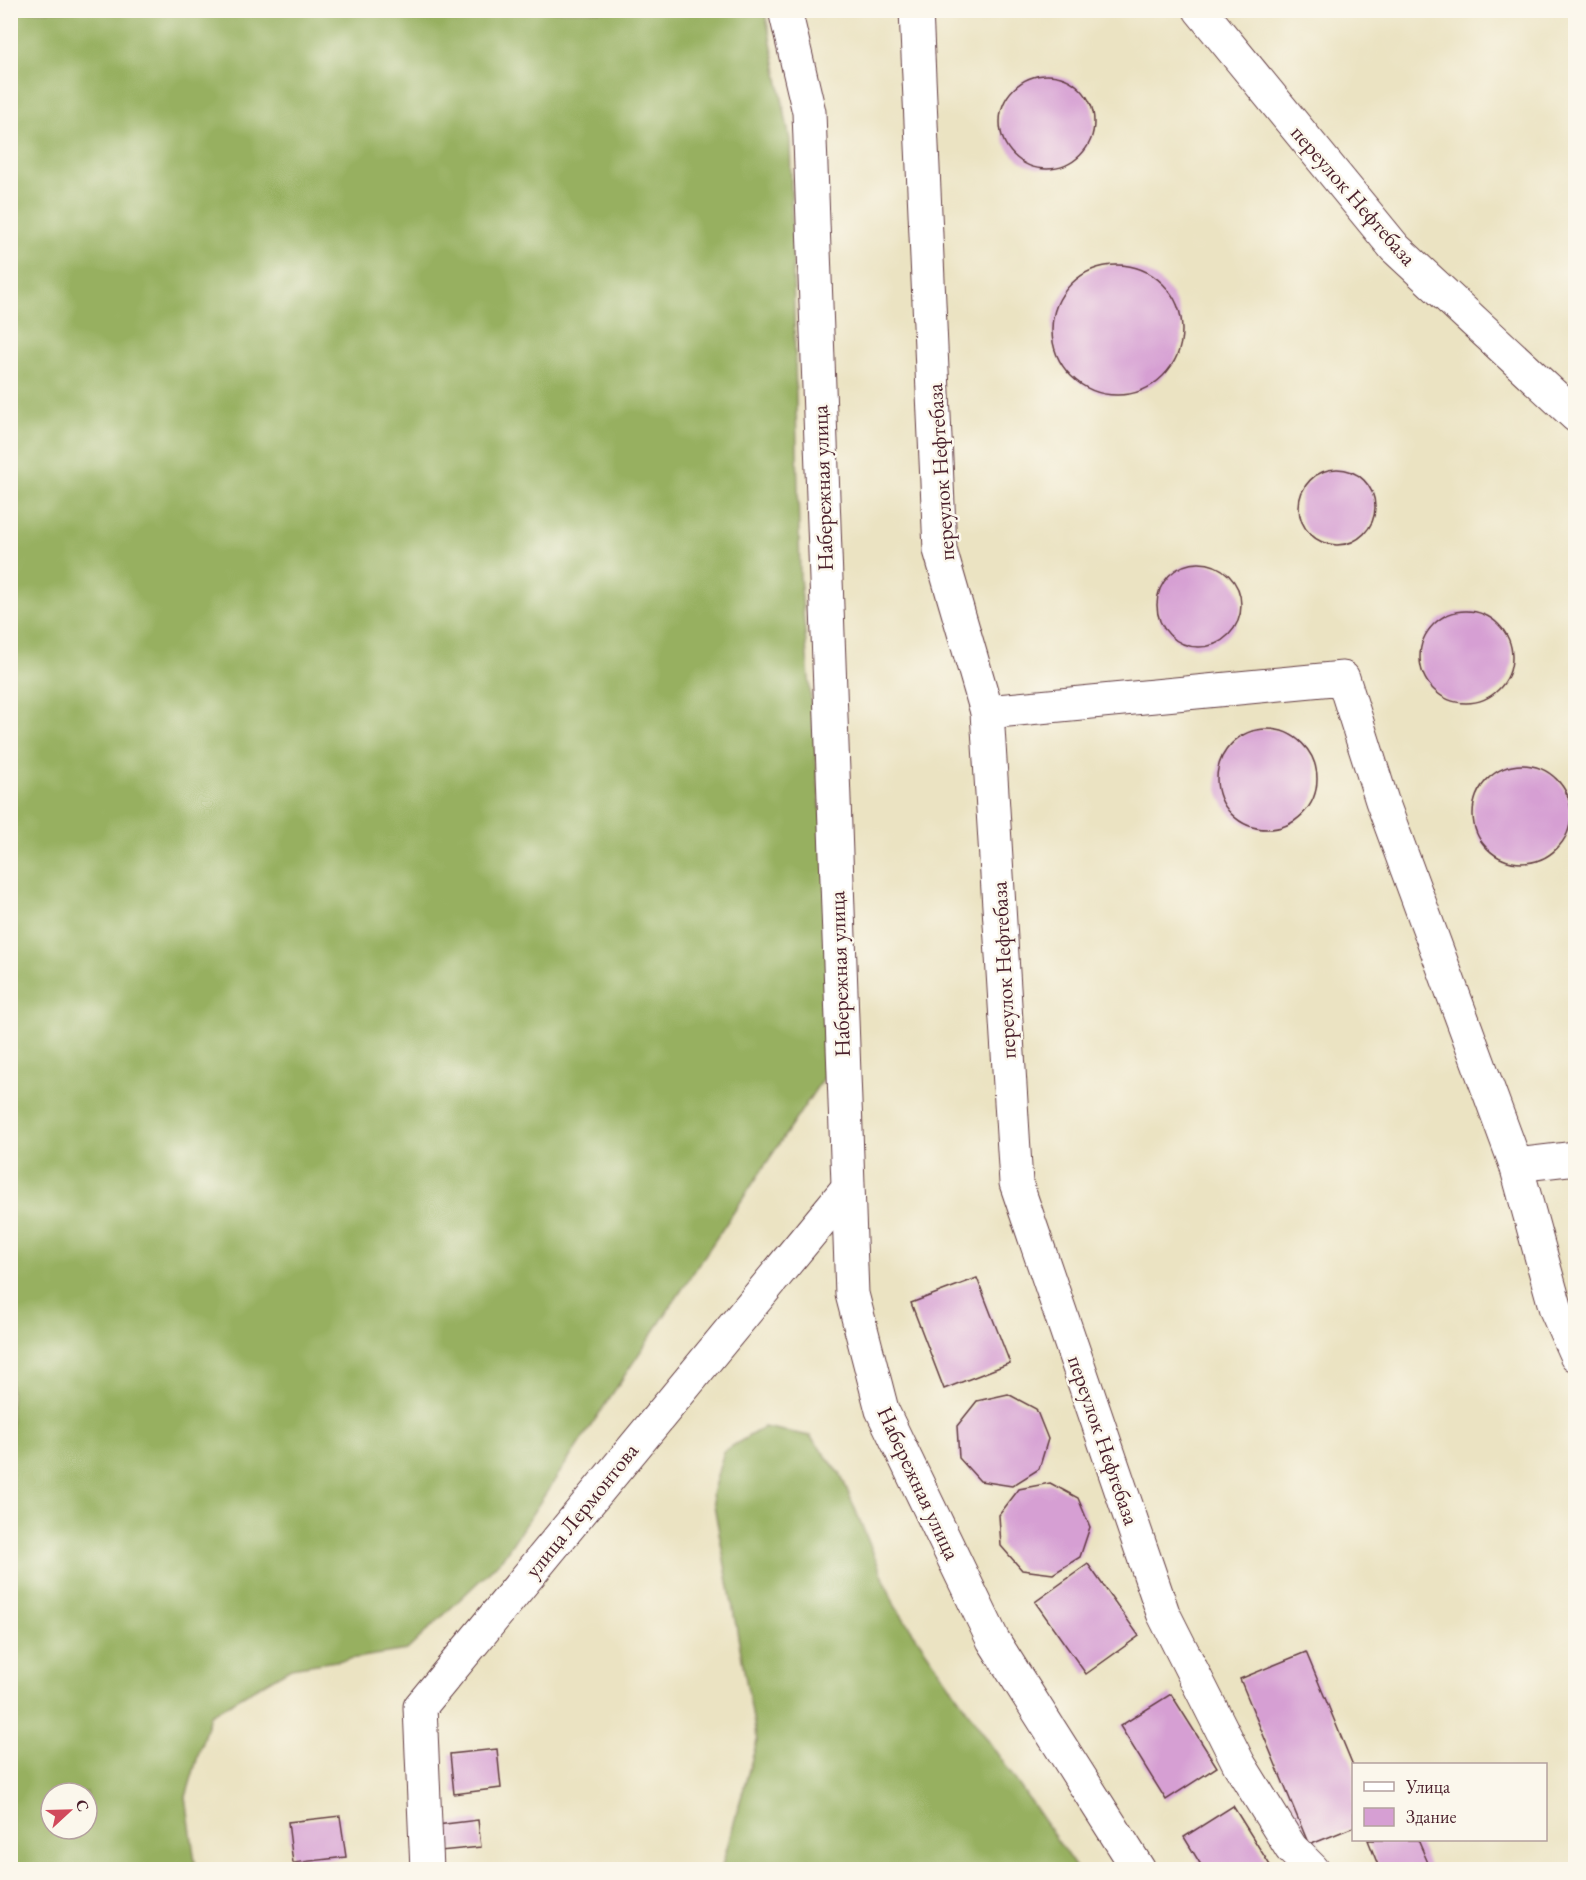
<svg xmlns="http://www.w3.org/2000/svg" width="1586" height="1880" font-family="'EB Garamond',serif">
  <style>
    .forest { fill: #97b061; stroke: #706846; stroke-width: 1.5; fill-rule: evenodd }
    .building { fill: #d69fd3 }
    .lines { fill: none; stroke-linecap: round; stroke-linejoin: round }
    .minor-casing { stroke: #623c42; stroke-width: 35 }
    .minor { stroke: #fff; stroke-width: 33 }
    .labels { text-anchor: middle; stroke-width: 5; stroke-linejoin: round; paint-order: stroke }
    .street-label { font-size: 22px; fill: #4a1f2b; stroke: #fbf7ec }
  </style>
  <rect width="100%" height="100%" fill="#fbf7ec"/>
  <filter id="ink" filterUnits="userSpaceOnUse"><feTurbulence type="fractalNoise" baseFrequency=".0167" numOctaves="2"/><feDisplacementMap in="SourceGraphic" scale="12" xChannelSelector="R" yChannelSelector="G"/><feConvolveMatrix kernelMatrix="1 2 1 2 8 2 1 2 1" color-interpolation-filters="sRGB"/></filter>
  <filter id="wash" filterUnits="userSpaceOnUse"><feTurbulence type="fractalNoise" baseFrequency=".008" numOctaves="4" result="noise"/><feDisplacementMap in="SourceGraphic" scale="24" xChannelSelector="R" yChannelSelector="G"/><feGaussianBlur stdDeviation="1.35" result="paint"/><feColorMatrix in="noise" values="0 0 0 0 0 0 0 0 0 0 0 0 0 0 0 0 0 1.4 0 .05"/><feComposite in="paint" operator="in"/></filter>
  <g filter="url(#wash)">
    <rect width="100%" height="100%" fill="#ebe3c2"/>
    <g class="forest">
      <path d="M11,11h754l25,129 10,437 42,473 -340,509 -95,91 -116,18 -81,47 -24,82 10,72 -185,1zM51,1793h36v36h-36z"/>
      <path d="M764,1427l46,9 31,39 54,131 182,263h-356l36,-128 -45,-247 12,-43z"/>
    </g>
    <g id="blocks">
      <g class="building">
        <circle cx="1047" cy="122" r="47"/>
        <circle cx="1117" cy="330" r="65"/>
        <circle cx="1337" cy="507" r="38"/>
        <circle cx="1199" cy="605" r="42"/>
        <circle cx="1466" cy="657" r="46"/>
        <circle cx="1267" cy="779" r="50"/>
        <circle cx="1522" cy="814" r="49"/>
        <path d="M977,1278l33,85 -66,26 -33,-86z"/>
        <path d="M1008,1394l28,15 12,30 -9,30 -27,17 -32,-5 -21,-23 -2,-32 20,-25z"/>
        <path d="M1050,1483l28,15 12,29 -10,30 -27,17 -31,-4 -21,-24 -2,-31 20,-26z"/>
        <path d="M1088,1564l51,72 -53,38 -51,-72z"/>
        <path d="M1306,1652l48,116v59l-45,18 -69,-166z"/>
        <path d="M1171,1694l46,73 -51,33 -46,-74z"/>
        <path d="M497,1749l4,39 -47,6 -4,-40z"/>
        <path d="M1233,1806l40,64h-69l-20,-33z"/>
        <path d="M340,1816l6,41 -53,6 -5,-41z"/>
        <path d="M478,1820l3,27 -41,4 -3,-26z"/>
        <path d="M1368,1840h50l11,25 -12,5h-37z"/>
      </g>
    </g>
  </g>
  <g filter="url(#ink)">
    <use href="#blocks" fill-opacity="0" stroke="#623c42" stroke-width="1.5"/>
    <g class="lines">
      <g class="minor-casing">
        <g id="minor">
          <path d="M785,10l24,102 43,1182 30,116 111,230 146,230"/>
          <path d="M916,10l24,540 47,162 29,471 147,430 76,151 52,84 22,22"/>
          <path d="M1200,10l195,238 181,168"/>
          <path d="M987,712l356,-34 39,123 134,364 60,-7"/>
          <path d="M1516,1165l40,145 20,45"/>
          <path d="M427,1870l-7,-163 427,-518"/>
        </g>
      </g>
      <use href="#minor" class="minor"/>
    </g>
  </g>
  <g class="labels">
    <g class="street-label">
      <text transform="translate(1354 195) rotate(49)" y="8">переулок Нефтебаза</text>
      <text transform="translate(940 472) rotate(-94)" y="8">переулок Нефтебаза</text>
      <text transform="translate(822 488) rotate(-92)" y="8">Набережная улица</text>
      <text transform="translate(1003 970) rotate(-93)" y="8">переулок Нефтебаза</text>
      <text transform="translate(839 974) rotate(-92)" y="8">Набережная улица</text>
      <text transform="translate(1104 1440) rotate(71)" y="8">переулок Нефтебаза</text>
      <text transform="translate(919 1483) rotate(65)" y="8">Набережная улица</text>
      <text transform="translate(581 1510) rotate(-51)" y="8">улица Лермонтова</text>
    </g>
  </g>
  <rect width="1586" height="1880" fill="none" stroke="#fbf7ec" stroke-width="36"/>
  <rect x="1352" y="1763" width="195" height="78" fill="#fbf7ec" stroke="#b4a19f" stroke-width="1.5"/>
  <rect x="1364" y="1782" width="30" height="9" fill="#ffffff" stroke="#b4a19f" stroke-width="1.5"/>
  <text x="1406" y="1793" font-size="18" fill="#4a1f2b">Улица</text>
  <rect x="1364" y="1808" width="30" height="18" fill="#d69fd3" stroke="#b4a19f" stroke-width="1.5"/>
  <text x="1406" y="1823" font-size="18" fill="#4a1f2b">Здание</text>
  <g transform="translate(69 1811) rotate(68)"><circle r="28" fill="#fbf7ec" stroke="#b4a19f" stroke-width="1.5"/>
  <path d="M0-4.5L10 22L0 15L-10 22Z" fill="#d1495b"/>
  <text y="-9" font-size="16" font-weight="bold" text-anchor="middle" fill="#4a1f2b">С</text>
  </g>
</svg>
